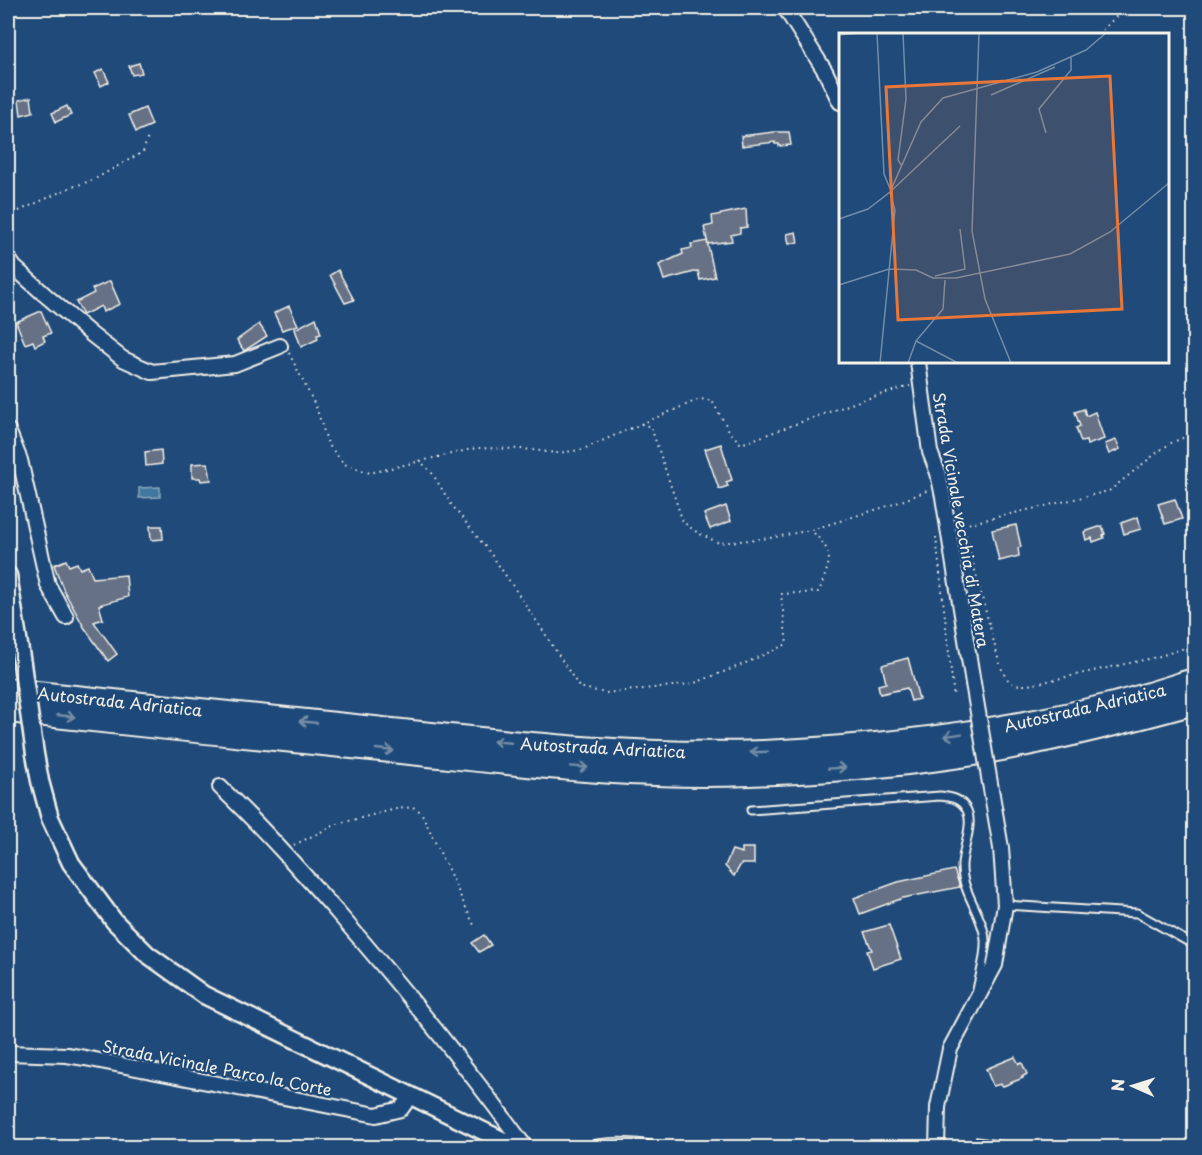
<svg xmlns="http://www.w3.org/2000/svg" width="1202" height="1155" font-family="'Playpen Sans',sans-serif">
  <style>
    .water { fill: #42789f; stroke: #89a8bc; stroke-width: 1.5 }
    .building { fill: #667185; stroke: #f4f1e8; stroke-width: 1.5 }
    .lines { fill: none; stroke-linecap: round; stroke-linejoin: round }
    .service-casing { stroke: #f4f1e8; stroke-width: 11 }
    .minor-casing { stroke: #f4f1e8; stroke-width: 18 }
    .tertiary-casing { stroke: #f4f1e8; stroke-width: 21 }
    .motorway-casing { stroke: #f4f1e8; stroke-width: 28 }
    .path { stroke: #f4f1e8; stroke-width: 2; stroke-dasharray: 1.5 4.5; stroke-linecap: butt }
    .service { stroke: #1f4a7a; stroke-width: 7 }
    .minor { stroke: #1f4a7a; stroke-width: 14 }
    .tertiary { stroke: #1f4a7a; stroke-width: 16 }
    .motorway { stroke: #1f4a7a; stroke-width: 24 }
    .minor-bridge-casing { stroke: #f4f1e8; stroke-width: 18; stroke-linecap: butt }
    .tertiary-bridge-casing { stroke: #f4f1e8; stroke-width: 21; stroke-linecap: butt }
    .minor-bridge { stroke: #1f4a7a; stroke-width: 14 }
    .tertiary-bridge { stroke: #1f4a7a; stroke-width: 16 }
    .oneway { stroke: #748da6 }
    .labels { text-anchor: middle; stroke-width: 4.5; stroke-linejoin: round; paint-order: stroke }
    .street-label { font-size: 16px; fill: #f4f1e8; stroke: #1f4a7a }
    .inset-road { fill: none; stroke: #748da6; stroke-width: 1.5 }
    .view { fill: #ea7738; fill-opacity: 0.15; stroke: #ea7738; stroke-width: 3 }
    .inset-edge { fill: none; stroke: #f4f1e8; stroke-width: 3 }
  </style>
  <rect width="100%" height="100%" fill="#1f4a7a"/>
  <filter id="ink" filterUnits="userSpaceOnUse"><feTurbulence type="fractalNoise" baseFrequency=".0167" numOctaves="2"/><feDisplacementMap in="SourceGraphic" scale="12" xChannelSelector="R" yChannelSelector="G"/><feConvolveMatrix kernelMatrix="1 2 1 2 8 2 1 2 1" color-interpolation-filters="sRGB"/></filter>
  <g filter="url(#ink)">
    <path class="water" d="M160,487v10l-21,1v-10z"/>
    <g class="building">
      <path d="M139,63l3,10 -10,2 -3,-9z"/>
      <path d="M103,69l6,13 -8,4 -6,-13z"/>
      <path d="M31,97l2,15 -12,3 -2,-15z"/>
      <path d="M67,106l4,9 -15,7 -4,-9z"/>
      <path d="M145,108l7,17 -16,7 -7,-17z"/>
      <path d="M775,132h14l2,13 -12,1v-2h-4v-2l-33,4 -1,-10z"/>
      <path d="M746,209l1,18 -7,1v5l-9,2 1,6 -24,3 -4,-17 9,-2 -1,-9z"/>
      <path d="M796,232l2,10 -9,2 -2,-10z"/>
      <path d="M707,241l8,36 -15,3 -2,-9 -34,9 -5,-15 24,-11 -1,-4 10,-2 -1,-4z"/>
      <path d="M338,270l16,30 -9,3 -15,-28z"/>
      <path d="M110,281l10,23 -17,8 -2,-6 -18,9 -7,-13 18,-9 -2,-4z"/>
      <path d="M289,306l9,19 -16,5 -8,-17z"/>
      <path d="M41,311l10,22 -8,3 2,5 -10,5 -2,-5 -8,3 -9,-22z"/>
      <path d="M316,318l5,16 -4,1 1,4 -17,8 -6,-18z"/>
      <path d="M259,324l8,12 -23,15 -7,-11z"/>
      <path d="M1084,409l2,7 9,-4 9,27 -17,6 -1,-4 -5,1 -5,-14 4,-2 -5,-14z"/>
      <path d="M1116,440l4,9 -11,5 -4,-10z"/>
      <path d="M721,444l11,36 -6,2 2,4 -9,3 -14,-40z"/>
      <path d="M161,450l1,14 -16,2 -1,-14z"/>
      <path d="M208,463l3,17 -10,1 -1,-3h-8v-14z"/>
      <path d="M1175,499l7,20 -17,5 -7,-20z"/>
      <path d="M726,506l5,15 -21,8 -6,-15z"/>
      <path d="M1138,517l3,12 -17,5 -3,-11z"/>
      <path d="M1016,525l5,22 -3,1 1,8 -20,5 -7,-31z"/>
      <path d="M150,526h12l1,13 -12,1z"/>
      <path d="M1102,526l3,8 -2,1 1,3 -11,4 -1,-4 -6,2 -2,-8z"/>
      <path d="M66,560l3,6 8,-3 3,6 8,-3 5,12 33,-3 2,22 -29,8 4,14 -9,3 23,32 -9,7 -24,-34 -20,-36 -10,-26z"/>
      <path d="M908,658l11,41 -8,2 -4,-13 -27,6 -2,-9 8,-2 -4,-18z"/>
      <path d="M742,848h12v16h-13l-7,12 -9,-10 7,-16 10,3z"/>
      <path d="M954,870l6,17 -57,11 -43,16 -6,-16 44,-16z"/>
      <path d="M889,925l12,34 -28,9 -6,-17 5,-1 -8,-18z"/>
      <path d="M484,935l7,10 -12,7 -7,-9z"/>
      <path d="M1015,1057l4,7 3,-1 5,11 -5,3 1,1 -20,8 -2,-2 -8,2 -7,-17z"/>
      <path d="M976,1137l34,5v6h-36z"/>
    </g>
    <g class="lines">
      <g class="service-casing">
        <g id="service">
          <path d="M751,810l189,-14c10,1 19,2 25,11 11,15 -3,41 -3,59 -1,25 22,51 23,74 1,17 -5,34 -8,50"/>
          <path d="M1005,905l132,8 57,32"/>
          <path d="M581,1148c30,-10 61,-5 91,0"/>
        </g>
      </g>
      <g class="minor-casing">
        <g id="minor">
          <path d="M785,8l40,63 15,31"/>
          <path d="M8,258l6,9 30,27 48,41 31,24 29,13 83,-8 45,-18"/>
          <path d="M918,362l12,90 8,21 5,24 30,186"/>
          <path d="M8,430l12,30 28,125 18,32"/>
          <path d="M220,787c42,40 80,83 118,126 66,76 129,154 188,235"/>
          <path d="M8,1053l59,2 18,3 291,57 25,-6 10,-14"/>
          <path d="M937,1148l1,-41 12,-58 45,-84 10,-60 -4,-57 -9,-53"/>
        </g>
      </g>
      <g class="tertiary-casing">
        <g id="tertiary">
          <path d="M8,575l14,89"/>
          <path d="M35,754l5,27 10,37 21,45 43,58 33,33 57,41 314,153"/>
        </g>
      </g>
      <g class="motorway-casing">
        <g id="motorway">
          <path d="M8,691c115,13 231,23 347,36 135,14 271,31 408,26 117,-5 236,-20 351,-48 27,-7 54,-16 80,-24"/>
          <path d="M8,710c137,15 275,29 412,43 107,11 223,25 330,20 68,-2 137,-7 204,-17 81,-12 161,-32 240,-54"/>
        </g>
      </g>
      <g class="path">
        <path d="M1193,8l1,1"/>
        <path d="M1098,34l27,-26"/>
        <path d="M8,216l61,-28 24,-8 50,-28 5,-15"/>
        <path d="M289,353l27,54 12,37 16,20 26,9 106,-25 47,1 34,4 24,-3 60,-26 10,3 32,95 15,11 21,10 51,-5 41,-8 83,-26 35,-14"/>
        <path d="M641,424l59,-25 12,2 18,31 11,12 118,-43 51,-15"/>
        <path d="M419,460l13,13 19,31 40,50 51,75 37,58 26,6 87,-9 47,-18 48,-22 -6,-50 38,-2c11,-33 18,-36 -8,-62"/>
        <path d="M958,506l40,152c7,22 11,30 36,26l123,-27 37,-12"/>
        <path d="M963,525l146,-34 50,-40 12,-8 23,-10"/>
        <path d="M936,537l18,161"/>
        <path d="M294,845l43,-21 59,-15 17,-2 8,5 53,113"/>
      </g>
      <use href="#service" class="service"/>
      <use href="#minor" class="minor"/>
      <use href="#tertiary" class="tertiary"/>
      <use href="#motorway" class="motorway"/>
      <g class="minor-bridge-casing">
        <path id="minor-bridge" d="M973,683l19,112"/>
      </g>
      <g class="tertiary-bridge-casing">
        <path id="tertiary-bridge" d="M22,664l13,90"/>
      </g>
      <use href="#minor-bridge" class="minor-bridge"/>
      <use href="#tertiary-bridge" class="tertiary-bridge"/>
    </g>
    <defs><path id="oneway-shaft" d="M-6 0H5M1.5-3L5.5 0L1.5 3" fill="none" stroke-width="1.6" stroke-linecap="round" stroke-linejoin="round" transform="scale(1.5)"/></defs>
    <g class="oneway">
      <use href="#oneway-shaft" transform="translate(66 716) rotate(6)"/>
      <use href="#oneway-shaft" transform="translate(308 722) rotate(-174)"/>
      <use href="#oneway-shaft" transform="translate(953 735) rotate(171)"/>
      <use href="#oneway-shaft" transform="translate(502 742) rotate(-175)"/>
      <use href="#oneway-shaft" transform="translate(385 750) rotate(6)"/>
      <use href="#oneway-shaft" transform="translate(759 752) rotate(178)"/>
      <use href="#oneway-shaft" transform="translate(579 767) rotate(4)"/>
      <use href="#oneway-shaft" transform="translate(837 768) rotate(-4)"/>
    </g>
  </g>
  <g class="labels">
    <g class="street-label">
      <text transform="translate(961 520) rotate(80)" y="6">Strada Vicinale vecchia di Matera</text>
      <text transform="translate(120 702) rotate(6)" y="6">Autostrada Adriatica</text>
      <text transform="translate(1085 708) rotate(-13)" y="6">Autostrada Adriatica</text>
      <text transform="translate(603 748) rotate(3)" y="6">Autostrada Adriatica</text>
      <text transform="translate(217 1068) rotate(11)" y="6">Strada Vicinale Parco la Corte</text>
    </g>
  </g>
  <g transform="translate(839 33)">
    <rect width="330" height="330" fill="#1f4a7a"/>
    <path class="inset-road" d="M38,0l7,141 7,17 69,-65M140,0l-7,198 13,68 26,64M0,2l22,-2M152,62l64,-28M207,100l-7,-24 32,-39v-13M63,133l-4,-6 8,-61 -3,-66M0,186l29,-10 22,-17 31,-70 22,-24 94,-26 49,-22 20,-17M96,243l30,-7 -5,-40M106,247l-2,29 -27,32 42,22M0,252l50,-16 27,1 17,8h23l114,-24 40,-22 59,-49M41,330l15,-153 -5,-18M69,330l8,-22"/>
    <path class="view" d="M271,43l12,233 -224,11 -12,-233z"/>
    <rect width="330" height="330" class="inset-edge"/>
  </g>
  <rect width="1202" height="1155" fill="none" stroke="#1f4a7a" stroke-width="30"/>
  <rect x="15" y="15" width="1172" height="1125" fill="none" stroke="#f4f1e8" stroke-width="2" filter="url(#ink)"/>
  <g transform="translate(1133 1086) rotate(273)" stroke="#1f4a7a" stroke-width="4.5" paint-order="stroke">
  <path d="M0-4.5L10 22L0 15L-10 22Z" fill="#f4f1e8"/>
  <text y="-9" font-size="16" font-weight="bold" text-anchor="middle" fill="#f4f1e8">N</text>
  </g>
</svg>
